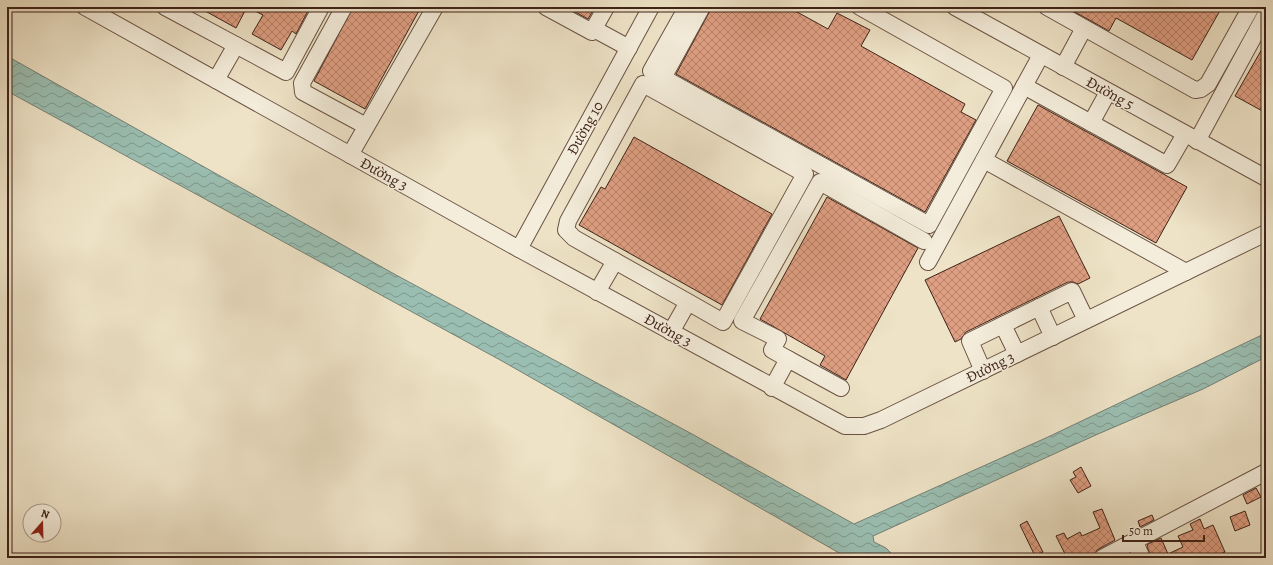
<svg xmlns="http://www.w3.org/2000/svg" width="1273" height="565" font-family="Alegreya,serif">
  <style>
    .water { fill: url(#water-waves); stroke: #758074 }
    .building { fill: url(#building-cross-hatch); stroke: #3e2319 }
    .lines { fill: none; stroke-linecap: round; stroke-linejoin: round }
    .minor-casing { stroke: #6a5344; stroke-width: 18 }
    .minor { stroke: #f4eddb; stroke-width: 16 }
    .labels { text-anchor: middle; stroke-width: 3; stroke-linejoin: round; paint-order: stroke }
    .street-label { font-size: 15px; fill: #3e2319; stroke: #f4eddb }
  </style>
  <defs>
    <pattern id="water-waves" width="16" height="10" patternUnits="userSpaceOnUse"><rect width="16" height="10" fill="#9abeb1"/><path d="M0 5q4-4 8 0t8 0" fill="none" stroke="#7f9a8f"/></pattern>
    <pattern id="building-cross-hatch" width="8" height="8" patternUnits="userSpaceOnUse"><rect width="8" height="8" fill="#df9f82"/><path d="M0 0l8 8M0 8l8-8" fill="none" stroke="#b6816a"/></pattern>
  </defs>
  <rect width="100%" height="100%" fill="#eee3c7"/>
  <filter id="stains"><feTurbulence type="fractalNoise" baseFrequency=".005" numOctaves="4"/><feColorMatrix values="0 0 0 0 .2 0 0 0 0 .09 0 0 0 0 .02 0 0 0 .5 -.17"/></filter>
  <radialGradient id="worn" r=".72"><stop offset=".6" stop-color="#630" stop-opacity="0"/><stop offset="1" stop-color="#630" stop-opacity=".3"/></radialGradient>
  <path class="water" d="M7,56l389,219 296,159 162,90 194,-87 218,-104v24l-63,32 -105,45 -225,102 1,6 12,6 7,7v3h-45l-346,-197 -495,-270z"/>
  <g class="building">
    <path d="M198,7h49l-11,21z"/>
    <path d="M247,7h63l-14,27 -4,-3 -11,19 -29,-16 11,-19z"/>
    <path d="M353,7h68l-56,102 -51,-28z"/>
    <path d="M566,7h29l-7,12z"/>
    <path d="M712,7h76l40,22 9,-16 33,17 -9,16 104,58 -4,8 15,8 -51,92 -249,-138z"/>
    <path d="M1066,7h156l-30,53 -76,-42 -7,13z"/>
    <path d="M1266,42v71l-31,-17z"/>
    <path d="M1038,105l149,82 -31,56 -149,-82z"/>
    <path d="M634,137l138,77 -50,91 -143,-80 22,-38 4,2z"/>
    <path d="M827,197l91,51 -72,132 -26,-15 5,-9 -65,-37z"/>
    <path d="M1059,216l31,62 -12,6 -5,-2h-5l-102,50 -5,7 -6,3 -30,-62z"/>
    <path d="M1081,467l10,19 -13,7 -8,-13 6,-3 -3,-5z"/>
    <path d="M1256,488l5,9 -14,7 -4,-9z"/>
    <path d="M1102,509l13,31 -18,10 -4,8h-26l-11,-22 8,-3 3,6 13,-7 2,4 18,-8 -7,-16z"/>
    <path d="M1245,511l5,14 -15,6 -5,-14z"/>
    <path d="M1152,515l2,5 -14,7 -2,-6z"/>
    <path d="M1200,519l4,10 9,-4 12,27 -13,6h-60l-5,-11 1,-3 13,-6 7,16 15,-7 -5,-11 15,-6 -3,-6z"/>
    <path d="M1027,521l16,31 -8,4 -15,-31z"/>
  </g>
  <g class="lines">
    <g class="minor-casing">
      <g id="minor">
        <path d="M85,7l434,242 326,177h19l17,-6 385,-187"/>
        <path d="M165,7l121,65 35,-65"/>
        <path d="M344,7l-42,76 1,9 63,34"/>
        <path d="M546,7l46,25 14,-25"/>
        <path d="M687,7l-36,64 278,154 75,-137 -144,-81"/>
        <path d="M955,7l311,171"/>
        <path d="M1047,7l148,83 6,-1 7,-5 43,-77"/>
        <path d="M594,29l35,19"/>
        <path d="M1063,67l21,-39"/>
        <path d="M663,78l39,-71"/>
        <path d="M216,80l20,-35"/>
        <path d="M1024,86l143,79 18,-31"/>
        <path d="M1091,123l17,-31"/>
        <path d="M1197,141l69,-127"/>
        <path d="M350,155l85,-148"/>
        <path d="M984,160l202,112"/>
        <path d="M519,249l132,-242"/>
        <path d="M928,262l113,-207"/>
        <path d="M597,292l18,-31"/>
        <path d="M1039,307l14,30"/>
        <path d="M1003,325l14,29"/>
        <path d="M671,332l17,-30 35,20 82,-148 -162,-90 -75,137 -2,9 8,8 114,64"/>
        <path d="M788,359l-16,-9 6,-11 -36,-18 78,-139 104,59"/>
        <path d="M983,371l-13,-30 102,-50 14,29"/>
        <path d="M772,388l16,-29 53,29"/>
        <path d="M1135,542l7,16"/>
        <path d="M1102,558l164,-86"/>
      </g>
    </g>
    <use href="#minor" class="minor"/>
  </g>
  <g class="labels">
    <g class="street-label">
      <text transform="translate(1110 93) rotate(29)" y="5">Đường 5</text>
      <text transform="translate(585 128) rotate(-61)" y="5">Đường 10</text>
      <text transform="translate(384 174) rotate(29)" y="5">Đường 3</text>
      <text transform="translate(668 330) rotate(29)" y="5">Đường 3</text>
      <text transform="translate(990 367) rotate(-26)" y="5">Đường 3</text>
    </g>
  </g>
  <rect width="1273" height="565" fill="none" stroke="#eee3c7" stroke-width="24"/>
  <rect x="8" y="8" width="1257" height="549" fill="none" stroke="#3e2319" stroke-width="2"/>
  <rect x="12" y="12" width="1249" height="541" fill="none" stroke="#3e2319"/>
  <g transform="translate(42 523) rotate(20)"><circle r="19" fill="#f4eddb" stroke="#ab9c8d"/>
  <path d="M0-3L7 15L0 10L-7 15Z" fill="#8f2418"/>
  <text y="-6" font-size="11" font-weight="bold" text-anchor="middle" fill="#3e2319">N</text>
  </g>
  <path d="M1123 535v6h81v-6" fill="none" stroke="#3e2319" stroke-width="2"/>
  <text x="1129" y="535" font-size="12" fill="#3e2319" stroke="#f4eddb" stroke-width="3" paint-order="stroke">50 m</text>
  <rect width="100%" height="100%" filter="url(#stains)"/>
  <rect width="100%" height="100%" fill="url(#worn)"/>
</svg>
